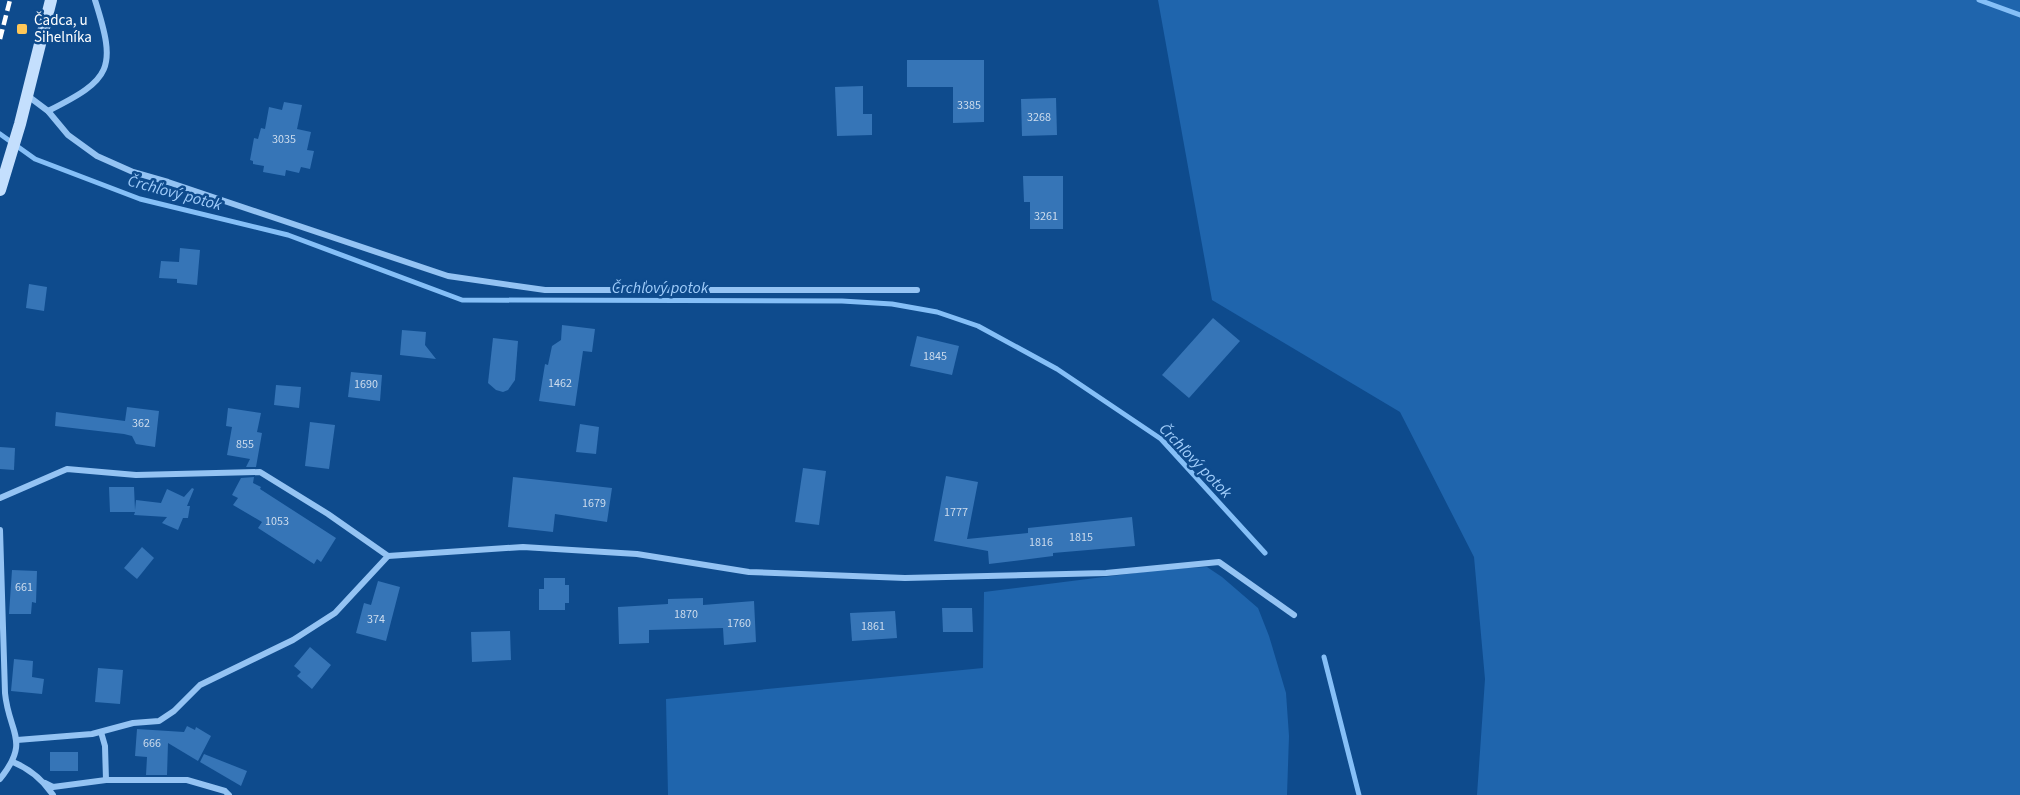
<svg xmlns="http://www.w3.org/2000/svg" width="2020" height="795" font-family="'Source Sans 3',sans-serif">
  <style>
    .green { fill: #1f65ad }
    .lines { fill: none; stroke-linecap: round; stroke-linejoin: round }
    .stream { stroke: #85bff7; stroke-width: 5 }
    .building { fill: #3675b7 }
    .street { stroke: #94c3f3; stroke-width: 6 }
    .secondary { stroke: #c4dffd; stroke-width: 12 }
    .rail { stroke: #fff; stroke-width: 4.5; stroke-dasharray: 10 4.5; stroke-linecap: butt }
    .poi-dot { fill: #ffc757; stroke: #0e4b8d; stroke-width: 2 }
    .labels { text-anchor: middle; stroke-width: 5; stroke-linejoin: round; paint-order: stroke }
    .number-label { font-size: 12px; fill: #cddced }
    .poi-label { font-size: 15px; fill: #fff; stroke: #0e4b8d; text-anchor: start }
    .water-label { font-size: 16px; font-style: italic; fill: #a0cdfb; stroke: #0e4b8d }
  </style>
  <rect width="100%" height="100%" fill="#0e4b8d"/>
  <g class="green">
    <path d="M1158,0h862v795h-543l8,-116 -11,-122 -74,-145 -188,-112z"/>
    <path d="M1207,567l15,10 36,31 11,28 17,57 3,43 -2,59h-619l-2,-96 317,-31 1,-76 183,-23z"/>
  </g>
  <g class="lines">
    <g class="stream">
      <path d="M1979,0l41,15"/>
      <path d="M0,134l35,25 105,40 148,36 174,65 380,1 50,3 45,8 41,14 79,43 104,70 104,114"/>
      <path d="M1324,657l35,138"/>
    </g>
  </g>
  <g class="building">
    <path d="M907,60h77v62l-31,1v-36h-46z"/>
    <path d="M863,86v28h9v21l-35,1 -2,-49z"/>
    <path d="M1056,98l1,37 -35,1 -1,-37z"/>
    <path d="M284,102l18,3 -5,24 14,3 -4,18 7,1 -4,18 -9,-2 -2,6 -13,-3 -1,6 -22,-4 1,-6 -11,-2v-3l-3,-1 4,-22 4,1 3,-11 4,1 4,-22 13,3z"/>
    <path d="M1023,176h40v53h-33v-27h-6z"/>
    <path d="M180,248l20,2 -3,35 -20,-2v-4l-18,-1 2,-17 18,1z"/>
    <path d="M29,284l18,3 -3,24 -18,-3z"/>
    <path d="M1213,318l27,23 -51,57 -27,-23z"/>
    <path d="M562,325l33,4 -3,23 -9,-1 -8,55 -36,-5 6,-37 3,1 4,-19 9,-6z"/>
    <path d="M402,330l24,2 -1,13 11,14 -36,-4z"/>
    <path d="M917,336l42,10 -7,29 -42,-9z"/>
    <path d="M493,338l25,3 -3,39 -7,10 -5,2 -7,-2 -8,-7z"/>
    <path d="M351,372l31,3 -2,26 -32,-4z"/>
    <path d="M276,385l25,2 -2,21 -25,-3z"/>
    <path d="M127,407l32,4 -4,36 -19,-3 -4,-8 -8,-2 -69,-8 1,-14 69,9z"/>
    <path d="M228,408l33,5 -4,19 5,1 -6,34h-10l4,-8 -23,-4 5,-28 -6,-1z"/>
    <path d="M310,422l25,3 -6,44 -24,-3z"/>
    <path d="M580,424l19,3 -3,27 -20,-2z"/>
    <path d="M0,447l15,1 -1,22 -14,-1z"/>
    <path d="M803,468l23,3 -7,54 -24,-3z"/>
    <path d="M946,476l32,6 -11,57 61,-6v-5l104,-11 3,29 -82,7v3l-64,8 -1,-13 -54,-10z"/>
    <path d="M254,477l-1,6 8,4 -1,2 76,49 -15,24 -4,-3 -3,5 -56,-36 4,-6 -29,-17 5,-7 -6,-3 9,-17z"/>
    <path d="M513,477l99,11 -5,34 -52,-8 -2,18 -45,-5z"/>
    <path d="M109,487h25l1,23 1,-10 25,3 6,-14 17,8 8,-9 2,1 -7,17h3l-2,12h-5l-5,12 -16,-7 5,-6 -33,-2 1,-3h-25z"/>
    <path d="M142,547l12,11 -17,21 -13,-11z"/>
    <path d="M12,570l25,1 -1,32 -4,-1 -1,12h-22z"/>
    <path d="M544,578h21v7h4v18h-4v7h-26v-21h5z"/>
    <path d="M378,581l22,6 -14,54 -30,-8 8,-30 7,2z"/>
    <path d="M703,598v7l51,-4 2,41 -32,3 -1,-17 -74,2v13l-30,1 -1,-37 50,-3v-5z"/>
    <path d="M942,608h30l1,24h-30z"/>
    <path d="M895,611l2,27 -45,3 -2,-28z"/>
    <path d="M510,631l1,29 -39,2 -1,-30z"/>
    <path d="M310,647l21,18 -19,24 -15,-13 4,-4 -7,-6z"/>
    <path d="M14,659l19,2 -1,16 12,2 -2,15 -31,-3z"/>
    <path d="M98,668l25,2 -3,34 -25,-2z"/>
    <path d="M187,726l8,4 1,-3 15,9 -13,25 -30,-18 -1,32h-21l1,-18 -12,-1 2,-27 47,3z"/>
    <rect x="50" y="752" width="28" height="19"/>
    <path d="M204,754l43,17 -6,15 -41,-24z"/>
  </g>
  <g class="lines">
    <g class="street">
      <path d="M28,96l20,15 20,24 29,21 36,16 35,10 280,94 97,14h372"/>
      <path d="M48,111c64,-32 69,-42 47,-111"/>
      <path d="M0,498l67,-29 69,6 124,-3 68,42 60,42 -53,57 -42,27 -93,45 -26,26 -15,10 -26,2 -41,11 -75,6"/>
      <path d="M0,530l5,163c4,41 26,47 -5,86"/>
      <path d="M388,556l135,-9 114,7 112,18 156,6 201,-5 113,-11 75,53"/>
      <path d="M101,732l4,14 1,34"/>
      <path d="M13,762c17,7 30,18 40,33"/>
      <path d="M45,783l8,4 53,-7h81l38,11 4,4"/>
    </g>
    <path class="secondary" d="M0,190l20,-66 31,-124"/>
    <path class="rail" d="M0,39l10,-39"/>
  </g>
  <rect class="poi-dot" x="16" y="23" width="12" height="12" rx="3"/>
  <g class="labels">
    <g class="number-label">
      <text x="969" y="109">3385</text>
      <text x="1039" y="121">3268</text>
      <text x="284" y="143">3035</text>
      <text x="1046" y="220">3261</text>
      <text x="935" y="360">1845</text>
      <text x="560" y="387">1462</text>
      <text x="366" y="388">1690</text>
      <text x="141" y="427">362</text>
      <text x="245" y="448">855</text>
      <text x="594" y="507">1679</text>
      <text x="956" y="516">1777</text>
      <text x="277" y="525">1053</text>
      <text x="1081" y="541">1815</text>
      <text x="1041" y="546">1816</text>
      <text x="24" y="591">661</text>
      <text x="686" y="618">1870</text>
      <text x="376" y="623">374</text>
      <text x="739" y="627">1760</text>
      <text x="873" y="630">1861</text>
      <text x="152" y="747">666</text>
    </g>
    <g class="poi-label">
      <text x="34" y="25">Čadca, u<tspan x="34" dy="17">Sihelníka</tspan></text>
    </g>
    <g class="water-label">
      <text transform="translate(175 192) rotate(15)" y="6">Črchľový potok</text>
      <text x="660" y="293">Črchľový potok</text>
      <text transform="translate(1196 460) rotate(46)" y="6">Črchľový potok</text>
    </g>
  </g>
</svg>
